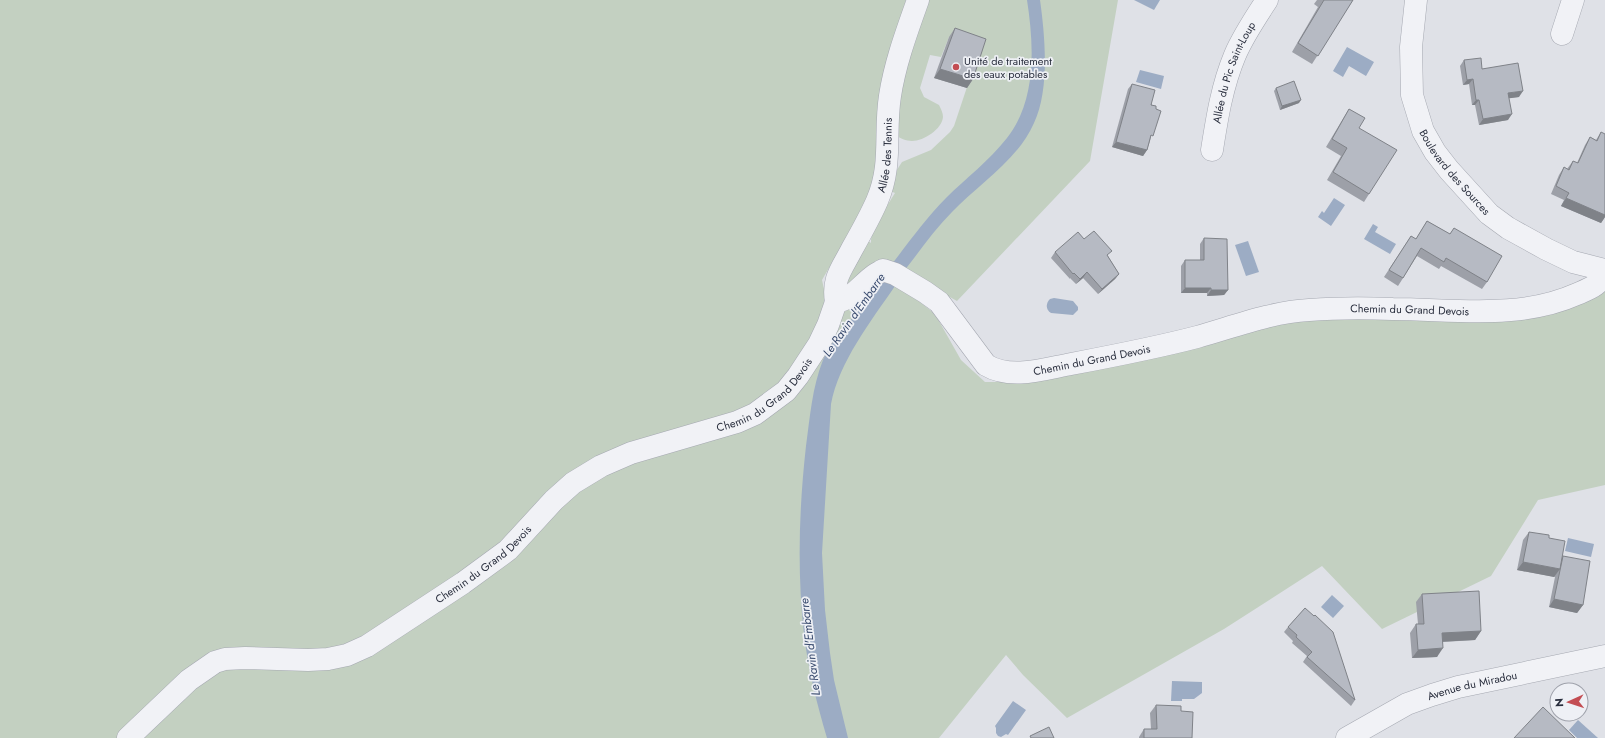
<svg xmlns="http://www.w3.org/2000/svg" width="1605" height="738" font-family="Jost,sans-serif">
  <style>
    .green { fill: #c3d0c1 }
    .water { fill: #9cacc4 }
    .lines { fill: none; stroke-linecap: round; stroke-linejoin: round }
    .minor-casing { stroke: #a5a8b1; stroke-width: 23 }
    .minor { stroke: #f1f2f6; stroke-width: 22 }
    .wall { fill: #9da0a8 }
    .shaded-wall { fill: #7f8288 }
    .building { fill: #b6bac3; stroke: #7f8288 }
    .poi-dot { fill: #c34d53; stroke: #eef0f5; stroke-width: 1.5 }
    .labels { text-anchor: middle; stroke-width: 3.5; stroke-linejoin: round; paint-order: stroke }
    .poi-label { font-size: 11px; fill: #292e3d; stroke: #eef0f5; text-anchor: start }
    .street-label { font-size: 11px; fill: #292e3d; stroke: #eef0f5 }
    .water-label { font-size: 12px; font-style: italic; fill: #37496d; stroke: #eef0f5 }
  </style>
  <rect width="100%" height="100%" fill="#dfe1e7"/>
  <g class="green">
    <path d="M0,0h906l-20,65 -9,48 2,27 -2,31 -9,29 -46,80 4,18 58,-21 21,13 30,24 26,46 24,22h19l264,-58 79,-10 258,-23v194l-67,15 -47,76 -109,53 -60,-63 -98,63 -157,89 -44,-43 -17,-20 -67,83h-939z"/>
    <path d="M926,0h192l-28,161 -133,140 -67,-37 -44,27 -5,-10 26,-41 4,3c-1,-14 17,-38 24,-50l-7,-3 5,-14 9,-14 29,-12 19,-18 4,-6 26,-78 -31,-11 -8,20 -11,-2 -10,33 4,9 15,8c2,4 4,8 4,12 -1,12 -19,24 -31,24 -6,0 -12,-3 -17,-6l2,-34z"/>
  </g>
  <g class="water">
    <path d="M1027,0h13c5,36 10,89 -6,123 -16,37 -55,61 -82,89 -18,18 -32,39 -48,59l-12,-7c17,-22 34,-46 54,-66 20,-20 43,-37 61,-60 30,-38 27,-93 20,-138z"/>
    <path d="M1134,0h26l-6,10z"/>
    <path d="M1347,47l27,15 -8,14 -17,-10 -6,11 -10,-6z"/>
    <path d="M1140,70l24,6 -3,13 -25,-7z"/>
    <path d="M1334,198l11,7 -14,21 -13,-9 4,-6 2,2z"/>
    <path d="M1373,224l5,3 -3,5 21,12 -6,10 -26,-15z"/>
    <path d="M1248,241l11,31 -13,4 -11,-31z"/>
    <path d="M884,277l11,9c-24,35 -56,76 -64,118l-9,149 3,57 5,43 4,27 14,58h-21c-10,-34 -19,-69 -23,-104 -7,-62 -5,-126 2,-188 4,-29 6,-58 17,-86 10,-23 30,-41 45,-61 6,-7 10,-15 16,-22z"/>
    <path d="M1054,298l19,3 5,6v3l-5,5 -22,-2c-6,-4 -5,-10 -1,-14z"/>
    <path d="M1568,538l26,6 -3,13 -26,-6z"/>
    <path d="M1332,595l12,11 -11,12 -12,-11z"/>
    <path d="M1172,681l30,1v11l-8,6h-12v2h-11z"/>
    <path d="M1013,701l13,9 -18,25 -2,-1 -5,3 -3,-1 -2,-3v-5l-1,-2z"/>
    <path d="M1578,720l20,18h-21l-8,-8z"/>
  </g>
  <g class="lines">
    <g class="minor-casing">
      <g id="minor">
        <path id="s1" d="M1416,0l-5,47 1,48 11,36 12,21 14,18 40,44 19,14 38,21 27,13 32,8"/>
        <path d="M1562,34l11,-34"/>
        <path id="s2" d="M1212,150c5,-32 10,-64 23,-95 8,-19 21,-38 32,-55"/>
        <path id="s3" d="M836,302c16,-3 24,-16 36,-25 3,-3 8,-5 11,-7l12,4 30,18 14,10 47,63c25,15 58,4 85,-1 42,-8 84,-16 126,-27 36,-10 74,-25 112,-27 27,-2 56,-2 84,-1 61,0 126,11 184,-15 14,-6 22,-8 28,-23"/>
        <path id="s4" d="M836,302c-4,-24 6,-33 16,-53 9,-16 18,-32 25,-48 16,-37 7,-68 13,-105 5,-33 17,-65 28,-96"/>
        <path id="s5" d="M128,738l61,-58 26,-18 10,-3 20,-1 63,2 20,-1 19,-4 20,-9 96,-63 45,-33 46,-50 19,-17 28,-17 30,-13 106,-31 18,-8 31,-23 12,-15 21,-32 9,-19 8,-23"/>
        <path id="s6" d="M1347,738l60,-34 25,-9 26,-8 147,-31"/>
      </g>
    </g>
    <use href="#minor" class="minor"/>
  </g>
  <g class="wall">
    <path d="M1317,0h36l-41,64 -20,-12 26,-45 -4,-3z"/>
    <path d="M955,28l18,51 -6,9 -33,-10 15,-41z"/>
    <path d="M1464,60l18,9 37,28 -10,1 -1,22 -29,5 -4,-20h-3l-3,-21 -6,1 -3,-19z"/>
    <path d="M1132,84l24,25 -6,32 -3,9 -4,6 -31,-9 16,-58z"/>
    <path d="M1276,88l23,15 -19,7 -6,-19z"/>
    <path d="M1349,109l10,19 10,66 -5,8 -37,-22 14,-24 -15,-9 18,-30z"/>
    <path d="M1601,132l4,40v45l-4,6 -40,-17 3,-6 -13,-6 8,-19 5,-8 3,2 6,-8 4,2 8,-18 5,-8 6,3z"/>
    <path d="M1427,221l23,13 4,-6 33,54 -5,7 -41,-23 -2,3 -22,-13 -19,30 -14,-9 27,-41 5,3z"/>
    <path d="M1204,238l24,52 -4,5 -17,1v-3h-26v-27l4,-6h15v-16z"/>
    <path d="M1084,239l24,17 11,18 -4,5 -17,15 -15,-16 -7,6 -6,-6v1l-19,-21 4,-6z"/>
    <path d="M1529,532l20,6 14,18 20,49 -6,8 -28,-6 6,-30 -38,-7 6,-30z"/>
    <path d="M1422,594l59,37 -6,9 -32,2 -6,15 -25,1 -2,-25 6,-9h2l-2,-22z"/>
    <path d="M1305,608l50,92 -4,6 -48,-44 4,-6 -15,-13 1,-2 -9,-9 4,-5z"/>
    <path d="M1156,705l25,6 11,27h-53v-1l5,-8h7l-1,-16z"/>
  </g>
  <g class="shaded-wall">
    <path d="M940,69l33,10 -6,9 -33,-10z"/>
    <path d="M1473,79l-4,5 -6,1 4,-5z"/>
    <path d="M1523,91l-4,6 -15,2 4,-6z"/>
    <path d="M1301,100l-2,3 -19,7 2,-4z"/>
    <path d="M1476,100h3l-4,5h-3z"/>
    <path d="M1512,114l-4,6 -29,5 4,-6z"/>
    <path d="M1116,142l31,8 -4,6 -31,-9z"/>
    <path d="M1566,198l39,17v2l-4,6 -40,-17z"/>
    <path d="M1087,272l-4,6 -7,6 4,-5z"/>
    <path d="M1119,274l-4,5 -17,15 4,-5z"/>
    <path d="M1185,288h26l-4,5h-26z"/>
    <path d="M1211,290h17l-4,5 -17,1z"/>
    <path d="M1523,562l37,7 -6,8 -37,-7z"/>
    <path d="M1554,599l29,6 -6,8 -28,-6z"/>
    <path d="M1481,631l-6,9 -39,2 6,-9z"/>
    <path d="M1443,648l-6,9 -25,1 6,-8z"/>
  </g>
  <g class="building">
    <path d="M1324,0h29l-35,56 -20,-13z"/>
    <path d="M955,28l31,11 -13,40 -33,-10z"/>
    <path d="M1481,58l1,11 36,-6 5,28 -15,2 4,21 -29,5 -4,-19h-3l-3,-21 -6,1 -3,-20z"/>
    <path d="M1294,81l7,19 -19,6 -6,-18z"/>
    <path d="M1132,84l23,6 -4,15 5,1v3l5,2 -8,25 -2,-1 -4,15 -31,-8z"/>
    <path d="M1349,109l16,9 -6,10 38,22 -28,44 -36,-22 14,-24 -15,-9z"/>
    <path d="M1601,132l4,2v81l-39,-17 3,-5 -13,-7 8,-19 5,3 4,-9 5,2 12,-26 7,4z"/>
    <path d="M1427,221l23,13 4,-6 48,28 -15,26 -41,-24 -2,4 -23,-14 -18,30 -14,-8 22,-34 5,3z"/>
    <path d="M1094,231l18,20 -5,4 12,19 -17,15 -15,-17 -7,7 -6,-6 -1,1 -18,-22 23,-20 6,7z"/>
    <path d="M1204,238l23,1 1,51h-17v-2h-26v-28h19z"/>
    <path d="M1529,532l20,3v3l16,3 -5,28 -37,-7z"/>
    <path d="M1563,556l27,5 -7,44 -29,-6z"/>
    <path d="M1479,591l2,40 -39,2 1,15 -25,2 -2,-26h8l-2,-30z"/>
    <path d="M1305,608l9,8 1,-1 18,17 22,68 -48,-43 5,-5 -16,-15 1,-2 -9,-8z"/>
    <path d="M1156,705l25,1v5l12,1 -1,26h-48v-9h13z"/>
    <path d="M1543,707l32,31h-61z"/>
    <path d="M1049,727l5,11h-23l-1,-2z"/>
  </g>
  <circle class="poi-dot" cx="956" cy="67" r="4"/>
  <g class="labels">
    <g class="poi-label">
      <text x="964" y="65">Unité de traitement<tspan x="964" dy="13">des eaux potables</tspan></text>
    </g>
    <g class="street-label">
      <text dy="4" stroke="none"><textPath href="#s2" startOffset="81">Allée du Pic Saint-Loup</textPath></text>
      <text dy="4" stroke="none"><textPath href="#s4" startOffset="158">Allée des Tennis</textPath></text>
      <text dy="4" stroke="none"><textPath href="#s1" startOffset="185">Boulevard des Sources</textPath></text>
      <text dy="4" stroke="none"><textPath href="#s3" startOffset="633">Chemin du Grand Devois</textPath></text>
      <text dy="4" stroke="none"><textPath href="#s3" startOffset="309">Chemin du Grand Devois</textPath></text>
      <text dy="4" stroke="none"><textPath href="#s5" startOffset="749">Chemin du Grand Devois</textPath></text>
      <text dy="4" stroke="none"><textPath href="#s5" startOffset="413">Chemin du Grand Devois</textPath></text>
      <text dy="4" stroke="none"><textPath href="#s6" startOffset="137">Avenue du Miradou</textPath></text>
    </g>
    <g class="water-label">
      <text transform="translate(854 315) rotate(-55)" y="4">Le Ravin d'Embarre</text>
      <text transform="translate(810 647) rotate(-97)" y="4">Le Ravin d'Embarre</text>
    </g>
  </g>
  <g transform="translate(1569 702) rotate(267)"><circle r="19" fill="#eef0f5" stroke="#9fa2ab"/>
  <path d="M0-3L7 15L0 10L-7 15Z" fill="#c34d53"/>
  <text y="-6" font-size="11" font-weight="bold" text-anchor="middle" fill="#292e3d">N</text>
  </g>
</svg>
